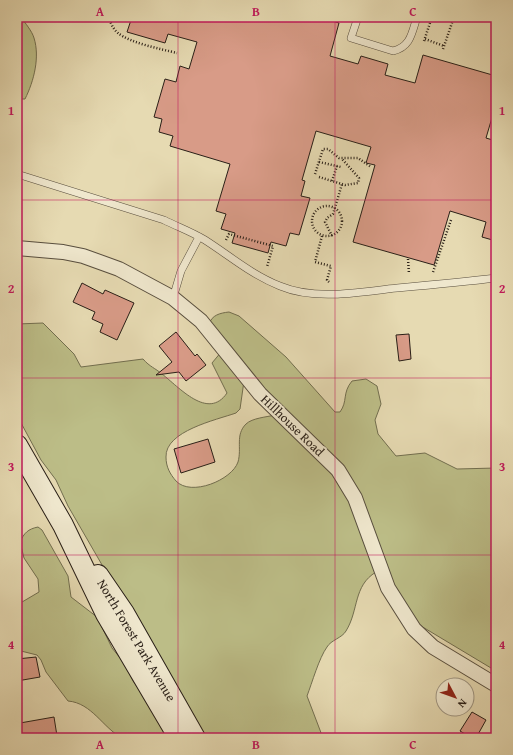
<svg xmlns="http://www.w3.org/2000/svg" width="513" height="755" font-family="'Gentium Book Plus',serif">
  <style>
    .green { fill: #bcbd87; stroke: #726e4f }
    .building { fill: #d89b87; stroke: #291f17 }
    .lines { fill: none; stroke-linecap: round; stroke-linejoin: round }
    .service-casing { stroke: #584e3e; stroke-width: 8 }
    .minor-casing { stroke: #584e3e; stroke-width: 16 }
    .secondary-casing { stroke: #291f17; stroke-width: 22 }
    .path { stroke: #291f17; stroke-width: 2.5; stroke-dasharray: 1 2; stroke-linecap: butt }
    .service { stroke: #efe7cd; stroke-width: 7 }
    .minor { stroke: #efe7cd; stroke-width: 14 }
    .secondary { stroke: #efe7cd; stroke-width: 20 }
    .grid { fill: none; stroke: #c2185b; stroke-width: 1; stroke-opacity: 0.55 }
    .labels { text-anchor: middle; stroke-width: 4; stroke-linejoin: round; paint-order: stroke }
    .street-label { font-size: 13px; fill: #291f17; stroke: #efe7cd }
    .neatline { fill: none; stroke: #c2185b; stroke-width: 1.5 }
    .grid-label { font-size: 13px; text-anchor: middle; font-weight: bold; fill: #c2185b }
  </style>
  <rect width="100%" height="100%" fill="#e6dab2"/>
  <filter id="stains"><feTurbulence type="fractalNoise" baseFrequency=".005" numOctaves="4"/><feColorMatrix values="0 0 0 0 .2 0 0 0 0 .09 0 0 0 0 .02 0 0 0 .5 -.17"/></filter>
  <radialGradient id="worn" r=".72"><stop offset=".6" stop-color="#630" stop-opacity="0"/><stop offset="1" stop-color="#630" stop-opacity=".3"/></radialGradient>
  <g class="green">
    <path d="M17,17h4c4,6 11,14 13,21 6,19 0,43 -9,61h-8z"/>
    <path d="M229,312l10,4 47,41 49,55h5c8,-11 2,-19 12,-31l14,-2 11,7 4,18 -6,16 3,14 18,22 29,-3 32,16 39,-1v203l-80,-48 -23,-38 -32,-81 -152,-180c3,-9 11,-11 20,-12z"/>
    <path d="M43,323l31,31 7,13 62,-8c7,8 12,9 19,15 17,13 46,47 65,19l-15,-30 10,-12 22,30 -4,28 -4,4c-20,7 -71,18 -70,44 0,10 4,17 10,24 15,16 56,-1 62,-19 4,-14 -3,-27 8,-38 6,-6 21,-7 29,-9l42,38 30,42 29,77c-23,14 -17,38 -30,59 -4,7 -15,9 -19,16 -8,11 -15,36 -20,49l16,42h-121l-134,-232 -12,-26 -15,-20 -21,-39 -3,-14v-83z"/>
    <path d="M38,527l4,3 26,46 3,21 26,20 15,31 13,16 8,17 19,27 17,30h-47c-19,-10 -30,-35 -54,-37l-22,-29 -5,-12 -4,-5 -20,-5v-45l22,-13 -1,-13 -14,-21 -4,-16c4,-9 8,-13 18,-15z"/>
  </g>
  <g class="building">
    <path d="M132,17h188l19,6 -9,33 28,8 3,-8 27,8 -3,11 30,8 8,-28 73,21v28l-10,34 10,3v100l-14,-4 4,-15 -36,-11 -16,54 -81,-23 22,-77 -9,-2 5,-16 -55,-16 -14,49 3,1 -4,15 9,2 -11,37 -9,-2 -4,13 -15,-4 -3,11 -36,-10 3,-10 -14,-4 5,-15 -10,-3 14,-47 -60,-18 3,-10 -14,-4 3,-13 -8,-2 11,-38 11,3 4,-16 9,3 8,-27 -29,-8 -3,9 -38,-11z"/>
    <path d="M82,283l21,11 2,-4 29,13 -17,37 -17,-8 3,-8 -11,-5 3,-7 -22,-10z"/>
    <path d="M176,332l19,24 2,-2 9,11 -20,16 -7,-9 -23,3 16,-13 -13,-16z"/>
    <path d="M409,334l2,25 -12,2 -3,-26z"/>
    <path d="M208,439l7,23 -34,11 -7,-24z"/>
    <path d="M36,657l4,20 -23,4v-22z"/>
    <path d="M472,712l14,8 -10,18h-4l-12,-7z"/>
    <path d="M54,717l3,19 -8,2h-27l-2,-15z"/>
  </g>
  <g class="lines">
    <g class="service-casing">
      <g id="service">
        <path d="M358,17l-7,21 42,13c18,-4 19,-19 24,-34"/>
        <path d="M17,174l147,46c14,7 28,12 41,20 25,16 47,35 75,46 36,15 79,6 117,2 33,-3 66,-6 99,-10"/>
        <path d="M173,298l8,-27 18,-34"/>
      </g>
    </g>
    <g class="minor-casing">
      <path id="minor" d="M17,248l46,4 20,4 36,13 54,29 28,23 59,73 78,76 17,28 33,90 26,41 19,18 63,38"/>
    </g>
    <g class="secondary-casing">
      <g id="secondary">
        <path d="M17,445l46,80 43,89 73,124"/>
        <path d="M98,575l26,38 71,125"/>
      </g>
    </g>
    <g class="path">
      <path d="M109,17c1,5 4,12 9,16 12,10 43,16 59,20"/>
      <path d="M425,39l19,7"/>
      <path d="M424,41l8,-24"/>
      <path d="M443,49l11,-32"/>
      <path d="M319,162l22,5"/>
      <path d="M315,174l8,-25h5l11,9h19l13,9"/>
      <path d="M319,177l26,8 13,-2 1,-5 -17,-19"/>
      <path d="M332,181l5,-15"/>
      <circle cx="327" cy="221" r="15"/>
      <path d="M322,236l-7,26 16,4 -4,14 2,2"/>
      <path d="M332,236l-7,-14 2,-4 6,-4 9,-30"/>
      <path d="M226,240l3,-6 44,12 -6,21"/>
      <path d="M408,259l1,15"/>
      <path d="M433,272l18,-52"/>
    </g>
    <use href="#service" class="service"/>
    <use href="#minor" class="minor"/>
    <use href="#secondary" class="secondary"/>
  </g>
  <path class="grid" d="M178,17v721M335,17v721M17,200h479M17,378h479M17,555h479"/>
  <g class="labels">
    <g class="street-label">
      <text transform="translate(293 425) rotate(44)" y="5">Hillhouse Road</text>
      <text transform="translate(137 640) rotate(59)" y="5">North Forest Park Avenue</text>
    </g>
  </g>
  <rect width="513" height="755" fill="none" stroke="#e6dab2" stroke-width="44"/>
  <g transform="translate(455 697) rotate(131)"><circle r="19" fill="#efe7cd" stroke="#a09784"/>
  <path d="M0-3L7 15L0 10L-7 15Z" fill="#8f2418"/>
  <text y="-6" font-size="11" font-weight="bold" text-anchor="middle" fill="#291f17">N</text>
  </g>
  <rect x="22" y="22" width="469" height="711" class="neatline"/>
  <g class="grid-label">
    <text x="100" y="16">A</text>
    <text x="256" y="16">B</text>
    <text x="413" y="16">C</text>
    <text x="11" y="115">1</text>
    <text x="502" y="115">1</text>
    <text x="11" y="293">2</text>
    <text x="502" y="293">2</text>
    <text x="11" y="471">3</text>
    <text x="502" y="471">3</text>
    <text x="11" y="649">4</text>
    <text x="502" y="649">4</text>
    <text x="100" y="749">A</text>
    <text x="256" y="749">B</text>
    <text x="413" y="749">C</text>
  </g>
  <rect width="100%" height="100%" filter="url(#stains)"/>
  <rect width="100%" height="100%" fill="url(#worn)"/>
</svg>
